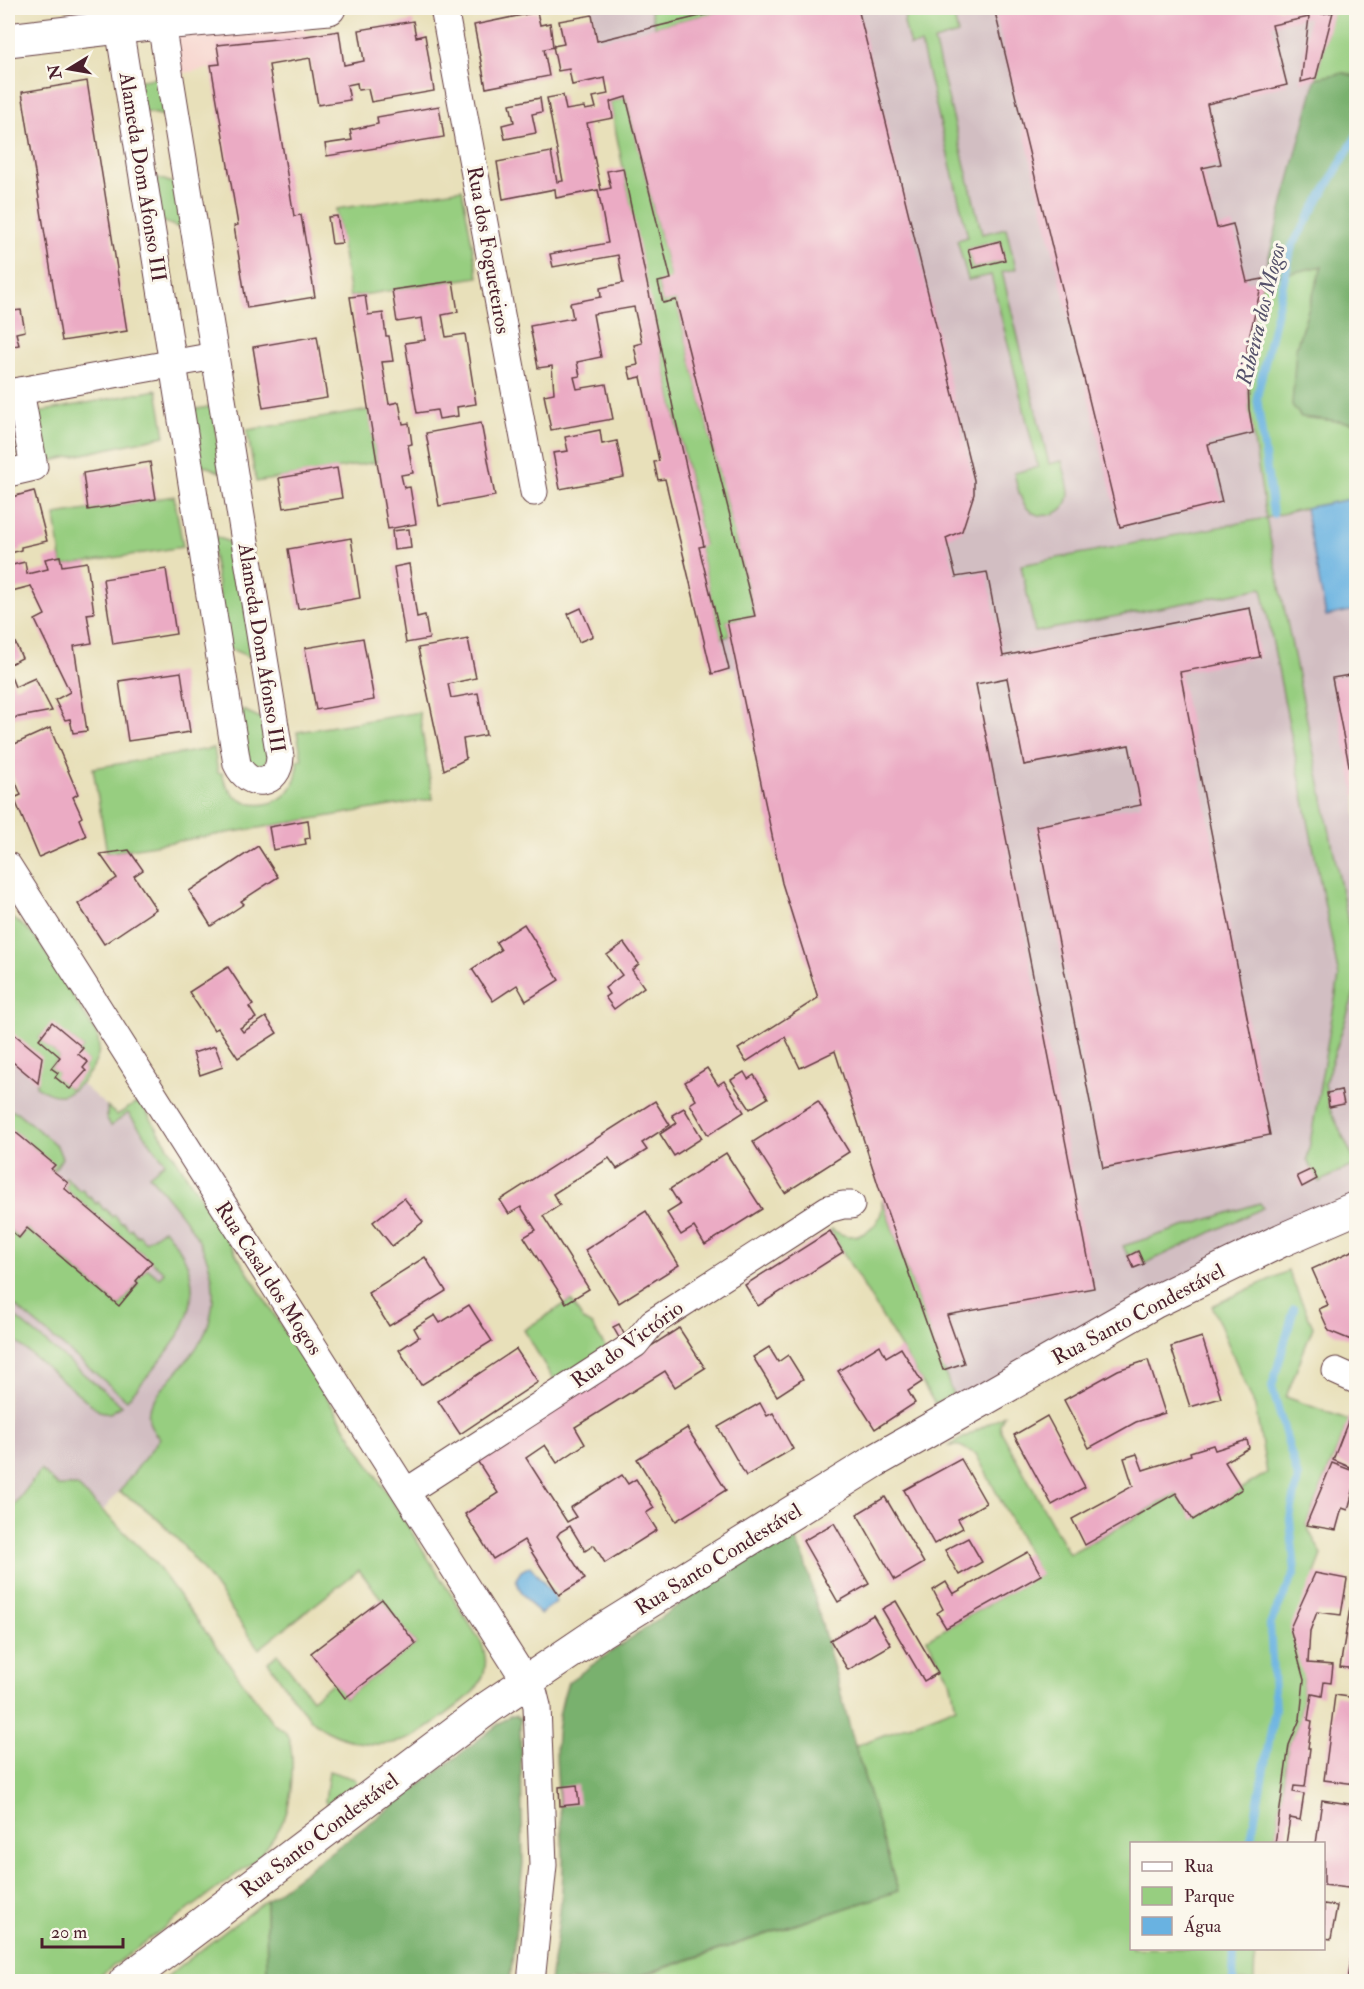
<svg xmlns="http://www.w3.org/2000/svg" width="1364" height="1989" font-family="'IM FELL Double Pica',serif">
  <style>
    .built { fill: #f7d0ca }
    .industrial { fill: #d2bec2 }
    .green { fill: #97ce80; stroke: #707656; stroke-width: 1.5; fill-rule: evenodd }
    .forest { fill: #79b16e; stroke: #62684c; stroke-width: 1.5 }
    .water { fill: #69b2e1; stroke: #5a6886; stroke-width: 1.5 }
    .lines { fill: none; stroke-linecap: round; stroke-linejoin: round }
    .stream { stroke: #69b2e1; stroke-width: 8 }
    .building { fill: #ebabc4 }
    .street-casing { stroke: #623c40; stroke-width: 29 }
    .secondary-casing { stroke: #623c40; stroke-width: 35 }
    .street { stroke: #fff; stroke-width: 27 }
    .secondary { stroke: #fff; stroke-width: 33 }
    .labels { text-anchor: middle; stroke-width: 6; stroke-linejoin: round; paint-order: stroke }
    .street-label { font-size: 21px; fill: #4a1f2b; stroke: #fbf7ec }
    .water-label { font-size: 22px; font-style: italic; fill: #55526b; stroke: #fbf7ec }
  </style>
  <rect width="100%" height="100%" fill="#fbf7ec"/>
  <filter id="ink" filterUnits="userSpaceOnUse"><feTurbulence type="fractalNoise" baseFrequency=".0167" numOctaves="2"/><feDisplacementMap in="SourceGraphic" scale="12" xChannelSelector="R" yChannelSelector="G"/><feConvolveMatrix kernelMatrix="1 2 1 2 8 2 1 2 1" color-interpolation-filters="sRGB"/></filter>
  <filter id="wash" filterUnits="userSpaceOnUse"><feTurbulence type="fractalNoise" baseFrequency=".008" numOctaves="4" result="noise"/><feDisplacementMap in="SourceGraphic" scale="24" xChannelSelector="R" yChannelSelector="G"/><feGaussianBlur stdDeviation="1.35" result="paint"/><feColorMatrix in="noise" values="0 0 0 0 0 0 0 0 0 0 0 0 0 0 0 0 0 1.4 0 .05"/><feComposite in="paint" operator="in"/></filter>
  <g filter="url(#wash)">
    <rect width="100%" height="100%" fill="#e8e0ba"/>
    <path class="built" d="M303,12l7,46 -41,7 -2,-9 -55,9v3l-40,7 -6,-48z"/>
    <g class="industrial">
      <path d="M591,8h734v5l8,-1 -70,267 -16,68 2,62 17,108 90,-19v705l-398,208 -75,-211 -101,-317 -46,-214h-7l-8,-31 6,-17 28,-5 -79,-316 -13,3 -5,-21 13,-3 -45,-181 -16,4z"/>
      <path d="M8,915l18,13 14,15 51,111 -13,27 39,34 19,-12 6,2 123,193 -117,157 -140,173z"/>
    </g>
    <g class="green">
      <path d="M650,8h83l-78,19z"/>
      <path d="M906,8h45l2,3 5,23 -24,7 48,193 24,-6 10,41 -14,3 47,192 13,-3c2,10 7,23 7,33 -1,20 -29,29 -42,14 -8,-9 -10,-24 -13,-35l24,-6 -47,-192 -23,5 -11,-40 11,-3 -47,-193 -11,2 -6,-23zM1000,241l4,19 -31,8 -5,-19z"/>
      <path d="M1325,8h31v69l-12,-4 -28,5 16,-65 -8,1z"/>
      <path d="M160,77l6,39 -25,-5 -5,-30z"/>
      <path d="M626,97l45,182 -13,3 5,21 13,-3 79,316 -28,5 3,15 -9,2 -22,-91 5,-2 -59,-266 -35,-177z"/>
      <path d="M156,177l22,8 4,44 -23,-9z"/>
      <path d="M462,189l16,88 -128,20 -14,-88z"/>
      <path d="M1322,266l-26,82 6,69 54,6v75l-51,10 -39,10 89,438 1,32 -31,95 4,24 27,57 -37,18 -12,-22 32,-183 -77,-389 -227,44 -14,-67 245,-47 -17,-109 -2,-62 16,-68z"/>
      <path d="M157,390l8,46 -118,26 -9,-50z"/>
      <path d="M214,406l6,66 -22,-9 -8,-53z"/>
      <path d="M8,409l9,46 -9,4z"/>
      <path d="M369,410l8,52 -121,20 -9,-52z"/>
      <path d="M174,496l9,51 -121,19 -7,-51z"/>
      <path d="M210,534l26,11 19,114 -27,-11z"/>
      <path d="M243,710l22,10 5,32 -4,11c-7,3 -11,3 -18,-2l-9,-50z"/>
      <path d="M419,712l14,87 -326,54 -14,-85 121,-20 4,25h4c10,49 81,38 75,-13l5,-1 -5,-27z"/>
      <path d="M8,915l18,13 14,15 57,92c5,18 -1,30 -12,43 -16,19 -28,23 -49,8l5,-28 -27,-23 -6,-1zM52,1023l31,25 -5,6 9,8 -4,6 2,3 -15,18 -14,-12 2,-4 -7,-6 9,-10 -21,-18z"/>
      <path d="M136,1103l6,2 339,537c16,38 -13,56 -40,76 -12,9 -24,19 -39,23 -25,7 -52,2 -75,-10 -24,-12 -43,-48 -59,-69l10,-8 34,45 22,-17 11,16 71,-54 -57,-74 -100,79c-37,-51 -83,-129 -140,-157l41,-54c-9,-7 -13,-16 -11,-28 11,-24 34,-42 48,-63 10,-14 15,-31 16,-48 3,-52 -34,-86 -64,-124l16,-13 -37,-49 -17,13 -4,-7v-12l10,8z"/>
      <path d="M8,1110l9,2 40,34 5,12 -8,13 -3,-2 3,-4 -46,-39z"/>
      <path d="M66,1177l14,14 2,-2 6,8 2,-1 6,8 2,-2 6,8 2,-1 6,8 3,-2 6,8 2,-1 6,8 2,-2 6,8 2,-1 6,7 19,-13c7,9 16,19 21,30 26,56 -25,101 -58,141l-119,-100v-72l11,10 8,-10 92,78 19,-22 -2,-3 11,-13 12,10 5,-6 -100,-84 4,-5 -4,-3z"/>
      <path d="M882,1200l71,195 -18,9 -105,-173 2,-2c23,18 53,-1 50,-29z"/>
      <path d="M1260,1203l3,5 -119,56 -6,-13 -10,5 -5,-10z"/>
      <path d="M1288,1271l25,56 -27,70 63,23 -43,105 16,30 -7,18 -15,146 -11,26 -14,98 -143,1v104l123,1 -1,32 -631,1 275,-91 -43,-145 101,-39 -6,-27 -23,-41 113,-64 -64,-121 -16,-8h-11l55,-31 -4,9 1,7 68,123 52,-28 55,-33 17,26 74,-46 -12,-66 -43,-101z"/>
      <path d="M571,1300l12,20 9,5 15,25 -52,33 -31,-53z"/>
      <path d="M8,1311l114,95 -12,7 -11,-2 -91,-76z"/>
      <path d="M41,1470l17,16h19l75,73 121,164c4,3 9,5 12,9 12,15 7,69 -1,87 -6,14 -16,27 -26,39l-165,123h-85v-468z"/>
      <path d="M329,1771l26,8 2,4 -30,22 -2,-4z"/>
      <path d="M266,1900l1,81 -107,1 5,-4z"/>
    </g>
    <g class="forest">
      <path d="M1344,73l12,4v346l-55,-6 -9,-12 4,-57 26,-82 -59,13 53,-201z"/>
      <path d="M791,1532l12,23 52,191 43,145 -275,90 -73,1c6,-42 14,-85 13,-128 -2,-62 -17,-110 5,-172l109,-76z"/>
      <path d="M509,1716h7l4,3 3,145 -13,116 -243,1 -1,-81 139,-103z"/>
    </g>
    <g class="water">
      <path d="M1356,498v112l-30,6 -21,-108z"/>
      <path d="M530,1566l23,28 3,8 -16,12c-9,-9 -21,-23 -24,-35l5,-8z"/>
    </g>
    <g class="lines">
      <g class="stream">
        <path d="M1273,514l-16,-117 35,-151 64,-109"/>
        <path d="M1250,1844l25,-135 -5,-85 25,-52 -5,-53 8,-41 -26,-91 22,-78"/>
        <path d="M1233,1982l1,-34"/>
      </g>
    </g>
    <g id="blocks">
      <g class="building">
        <path d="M733,8h125l116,472v14l-12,37 -16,7 10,39 31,-5 16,84 247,-48 10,49 -80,15 90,463 -167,33 -67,-342 105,-21 -12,-60 -105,20 -17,-87 -31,6 118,604 -147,27 17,48 -21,7 -60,-170 -48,-149 -35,17 -15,-31 -39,25 -8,-13 80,-51 -36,-115 -55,-262 28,-5 -79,-316 -13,3 -5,-21 13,-3 -45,-182 -16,5 3,16 -26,5 14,67 10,-2 -4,-17 16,-3 52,249 29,129 -5,1 30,122 -17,5 -47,-195 -7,1 -4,-18 5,-1 -18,-84 -10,2 -3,-12 10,-2 -4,-20 8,-2 -8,-36 -41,7 8,43 -24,5 3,14 -6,1 3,12 29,-5 7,35 -62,11 -7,-35 10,-2 -2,-27 -14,2 -8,-42 43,-8 -3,-15 31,-6 -1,-9 23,-5 -5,-28 -65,12 -3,-13 58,-11 -10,-53 -42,8 -1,-9 -52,10 -6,-37 54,-10 6,30 6,-1 -16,-83 16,-3 3,15 18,-3 1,3 11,-2 -3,-11 15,-3 -3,-16 -33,7 -3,-16 -11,2 -5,-25 1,1 -10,2 5,27 -63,12 -12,-63 63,-13 3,13 10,-2 3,23 11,-2 -5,-23 33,-6 5,26z"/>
        <path d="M994,8h326l2,6 11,-2 -17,66 -15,4 8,-65 -37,8 15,60 -80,19 14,60 -19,4 15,60 16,-4 14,58 16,-3 -16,68 2,62 4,24 -45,11 14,58 -102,25z"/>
        <path d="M413,21l3,16 9,-2 9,56 -63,11 -3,-13 -10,1 -1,-7 -10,2 3,15 -32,5 -8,-47 -41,7 25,151 7,-1 14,82 -68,11 -13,-82 4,-1 -27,-160 9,-1 -3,-19 89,-9 33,-5 5,34 20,-4 -5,-31z"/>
        <path d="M87,81l40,250 -65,10 -40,-249z"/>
        <path d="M540,98l2,14 -10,2 4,19 -31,6 -3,-14 12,-3 -4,-18z"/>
        <path d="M439,106l5,31 -117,19 -2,-12 27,-4 -2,-10 28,-6 -1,-7z"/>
        <path d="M337,216l5,27 -10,1 -4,-27z"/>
        <path d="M1000,241l5,19 -32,8 -5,-19z"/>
        <path d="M453,281l5,31 -16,3 4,22 19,-3 11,70 -19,3 1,9 -19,3 -2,-9 -20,3 -12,-70 20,-3 -3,-22 -25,4 -5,-32z"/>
        <path d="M365,295l3,20 15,-2 3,23h3l4,25 -11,1 7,42 10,-2 4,22 6,-1 3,21 -4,1 5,28 -12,2 3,13 6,-1 6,37 -28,5 -38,-232z"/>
        <path d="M8,297h2l3,14 8,-1 4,21 -9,2 3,12 -11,2z"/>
        <path d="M317,336l10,62 -64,10 -10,-61z"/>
        <path d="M481,423l14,73 -56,10 -13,-73z"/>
        <path d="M600,430l2,14 15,-3 7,36 -64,12 -7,-36 15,-2 -3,-14z"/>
        <path d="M150,462l6,37 -68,11 -5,-37z"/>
        <path d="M337,468l5,30 -58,10 -5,-30z"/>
        <path d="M34,491l13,50 -26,6v3l-13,4v-56z"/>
        <path d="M409,529l2,19 -17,2 -2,-19z"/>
        <path d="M351,538l9,60 -62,11 -10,-60z"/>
        <path d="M60,556l2,10 25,-4 7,51 -7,1 5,29 -18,3 13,85 -14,2 -3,-14 -5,1 -10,-20 15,-8 -35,-72 10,-5 -14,-29 -23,6v-26l17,-4 2,12 21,-5 -3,-10z"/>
        <path d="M409,564l8,53 8,-2 4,24 -23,4 -12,-76z"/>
        <path d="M166,569l10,65 -63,10 -10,-65z"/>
        <path d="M581,608l12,28 -14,6 -11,-28z"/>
        <path d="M8,627l14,31 -14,7z"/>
        <path d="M363,638l11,62 -58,10 -11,-62z"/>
        <path d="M468,639l8,39 -28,6 3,14 27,-5 8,42 -23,4 3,20 -22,11 -26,-122z"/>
        <path d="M8,669l7,18 20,-9 17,33 -44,8z"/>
        <path d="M181,672l9,60 -62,9 -9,-60z"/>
        <path d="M1356,674v122h-1l-23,-118z"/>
        <path d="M50,728l28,66 -5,3 9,20 -3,2 7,17 -47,21 -25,-59 7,-3 -13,-32v-16z"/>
        <path d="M308,820l2,18 -5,1 1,5 -33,6 -4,-23z"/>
        <path d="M258,846l20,31 -37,24 3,3 -33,22 -22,-35z"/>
        <path d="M129,850l14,20 -9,6 22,33 -52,35 -26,-40 39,-26 -17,-24z"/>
        <path d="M524,924l35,56 -33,21 -9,-16 -24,16 -21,-32 29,-19 -5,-8z"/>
        <path d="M624,943l15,21 -7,6 12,17 -30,22 -9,-12 4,-3 -4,-6 17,-13 -15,-20z"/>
        <path d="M228,967l25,38 -4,2 7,11 -16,10 3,4 23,-15 11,16 -39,25 -20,-30 -4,2 -25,-38z"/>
        <path d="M52,1022l31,26 -5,6 10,8 -5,6 3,3 -16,18 -15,-12 3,-4 -7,-5 9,-11 -21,-18z"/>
        <path d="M8,1029l34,28 -4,26 -30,-25z"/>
        <path d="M215,1046l8,21 -23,8 -7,-22z"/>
        <path d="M707,1068l11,17 6,-4 20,31 -36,23 -18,-31 6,-4 -11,-18z"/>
        <path d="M744,1072l4,7 6,-4 14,23 -18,11 -19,-29z"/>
        <path d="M1341,1090l3,14 -15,3 -2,-14z"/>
        <path d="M655,1101l15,24 -28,18 5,7 -30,19 -8,-11 -56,36 7,11 -17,11 46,73 -23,14 -42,-66 12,-7 -15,-23 -12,7 -9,-14z"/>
        <path d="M818,1101l31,51 -64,41 -32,-51z"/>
        <path d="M684,1108l18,30 -28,18 -14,-22 17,-11 -5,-8z"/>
        <path d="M8,1126l47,39 -4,4 17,14 -4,5 88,74 -16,19 2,2 -19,23 -92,-78 -8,10 -11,-10z"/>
        <path d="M726,1153l36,56 -57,36 -11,-18 -13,8 -14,-22 13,-8 -10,-16z"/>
        <path d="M1312,1169l5,10 -15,8 -5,-11z"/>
        <path d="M404,1198l19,24 -31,24 -19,-24z"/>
        <path d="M646,1211l33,54 -60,38 -34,-53z"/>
        <path d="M830,1231l13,21 -85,54 -13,-21z"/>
        <path d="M1356,1249l-1,46 1,47 -27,-11 -10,-22 9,-4 -16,-36z"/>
        <path d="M1138,1251l6,13 -10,4 -6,-12z"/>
        <path d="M425,1257l21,34 -57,35 -21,-33z"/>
        <path d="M469,1305l23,36 -71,44 -22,-35 20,-13 -5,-9 21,-13 5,8z"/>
        <path d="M619,1324l6,12 -4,5 -8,-14z"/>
        <path d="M679,1328l26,40 -30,19 -10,-16 -90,56 10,17 -28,19 -12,-18 -19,13 41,64 9,-5 -6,-9 52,-33 6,9 8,-5 18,29 -8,5 11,17 -52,33 -11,-18 -9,6 -15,-25 -10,6 -3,4 28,43 -26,16 -35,-55 -31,19 -28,-45 33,-21 -22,-34z"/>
        <path d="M1202,1337l19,61 -31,9 -19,-60z"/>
        <path d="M880,1345l6,12 15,-9 21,34 -14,9 7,12 -40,26 -37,-58z"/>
        <path d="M769,1347l9,15 10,-7 15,24 -26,17 -24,-39z"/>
        <path d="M516,1349l22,33 -78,52 -22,-33z"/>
        <path d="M1148,1360l17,53 -29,9 -47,26 -25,-48 54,-30z"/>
        <path d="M760,1403l7,13 6,-3 20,36 -47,27 -28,-49z"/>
        <path d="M1356,1405v50l-4,13 -19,-8 19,-49z"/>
        <path d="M1047,1416l38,71 -33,18 -38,-70z"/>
        <path d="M687,1428l39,62 -50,31 -39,-62z"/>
        <path d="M1247,1440l2,8 -24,14 17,27 -49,31 -17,-27 -91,52 -13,-26 61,-33 -9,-28 13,-4 6,16 48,-15 -1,-3 23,-7 2,5z"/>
        <path d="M961,1459l25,44 -28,16 5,9 -29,16 -30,-54z"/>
        <path d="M1332,1463l24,9v8l-8,30 -6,-2 -6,22 -30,-5z"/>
        <path d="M885,1497l39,66 -29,17 -38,-66z"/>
        <path d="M834,1523l35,61 -31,18 -35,-61z"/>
        <path d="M968,1538l14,24 -23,13 -14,-25z"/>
        <path d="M1028,1552l13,23 -95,53 -9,-15 6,-4 -10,-19 13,-8 7,12z"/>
        <path d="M1315,1573l32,6 -6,36 -24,-3 -7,19 -2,32 25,2 -2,18 -7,-1 -2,14 -10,-2 -4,26 4,1 -4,27h2l-5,39 -11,-1 -1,6 11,2 -4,26 -10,-2 -4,26h-11l14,-99 11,-26 4,-39 -14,-52z"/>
        <path d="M382,1599l34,45 -71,54 -34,-45z"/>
        <path d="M896,1601l42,72 -14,8 -42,-72z"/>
        <path d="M1350,1608l6,1v60l-16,-2z"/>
        <path d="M873,1615l18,30 -43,25 -18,-30z"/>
        <path d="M1335,1695l21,3v86l-32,-4z"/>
        <path d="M577,1785l2,19 -19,2 -1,-19z"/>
        <path d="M1322,1800l34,5v84l-32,-4v-41h-8z"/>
        <path d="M1324,1904l13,2 -6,33 -7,-1z"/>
        <path d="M1352,1948l4,1v33h-8z"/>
      </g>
    </g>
  </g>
  <g filter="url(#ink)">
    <use href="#blocks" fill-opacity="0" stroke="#623c40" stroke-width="1.5"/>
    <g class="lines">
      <g class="street-casing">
        <g id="street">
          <path d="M444,8l90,484"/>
          <path d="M119,27l118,737c12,26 42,22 43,-7l-119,-734"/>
          <path d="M8,393l207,-37"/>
          <path d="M8,473l26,-6 -14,-76"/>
          <path d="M8,866l526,828 3,12 6,159 -12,117"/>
          <path d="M1336,1371l20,9"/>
          <path d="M406,1492l229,-148 17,-21 176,-114 15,-4h8"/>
        </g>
      </g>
      <g class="secondary-casing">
        <g id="secondary">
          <path d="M8,40l111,-13 210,-19"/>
          <path d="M125,1982l364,-275 111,-75 275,-171 279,-159 128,-62 74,-32"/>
        </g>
      </g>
      <use href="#street" class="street"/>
      <use href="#secondary" class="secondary"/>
    </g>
  </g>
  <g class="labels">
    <g class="street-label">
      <text transform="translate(143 177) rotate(81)" y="7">Alameda Dom Afonso III</text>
      <text transform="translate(489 250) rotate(80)" y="7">Rua dos Fogueteiros</text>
      <text transform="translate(262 648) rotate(81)" y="7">Alameda Dom Afonso III</text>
      <text transform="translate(269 1278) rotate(57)" y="7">Rua Casal dos Mogos</text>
      <text transform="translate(1138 1314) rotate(-28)" y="7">Rua Santo Condestável</text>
      <text transform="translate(627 1344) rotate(-36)" y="7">Rua do Victório</text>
      <text transform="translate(718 1559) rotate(-32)" y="7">Rua Santo Condestável</text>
      <text transform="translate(319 1835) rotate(-37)" y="7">Rua Santo Condestável</text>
    </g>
    <g class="water-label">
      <text transform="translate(1260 314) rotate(-76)" y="8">Ribeira dos Mogos</text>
    </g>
  </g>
  <rect width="1364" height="1989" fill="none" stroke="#fbf7ec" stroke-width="30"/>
  <rect x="1130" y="1842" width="195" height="108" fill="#fbf7ec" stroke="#b4a19f" stroke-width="1.5"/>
  <rect x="1142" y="1862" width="30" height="9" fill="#ffffff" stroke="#b4a19f" stroke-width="1.5"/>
  <text x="1184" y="1872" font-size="18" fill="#4a1f2b">Rua</text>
  <rect x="1142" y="1887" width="30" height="18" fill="#97ce80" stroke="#b4a19f" stroke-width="1.5"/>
  <text x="1184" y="1902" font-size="18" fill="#4a1f2b">Parque</text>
  <rect x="1142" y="1917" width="30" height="18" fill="#69b2e1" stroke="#b4a19f" stroke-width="1.5"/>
  <text x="1184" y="1932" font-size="18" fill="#4a1f2b">Água</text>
  <g transform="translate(69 69) rotate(259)" stroke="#fbf7ec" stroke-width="4.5" paint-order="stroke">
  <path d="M0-4.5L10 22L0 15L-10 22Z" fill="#4a1f2b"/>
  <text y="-9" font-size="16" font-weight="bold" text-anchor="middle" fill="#4a1f2b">N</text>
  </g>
  <path d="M42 1938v9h81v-9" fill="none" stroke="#4a1f2b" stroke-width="3"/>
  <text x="51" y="1938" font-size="18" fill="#4a1f2b" stroke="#fbf7ec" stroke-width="4.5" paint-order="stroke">20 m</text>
</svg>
